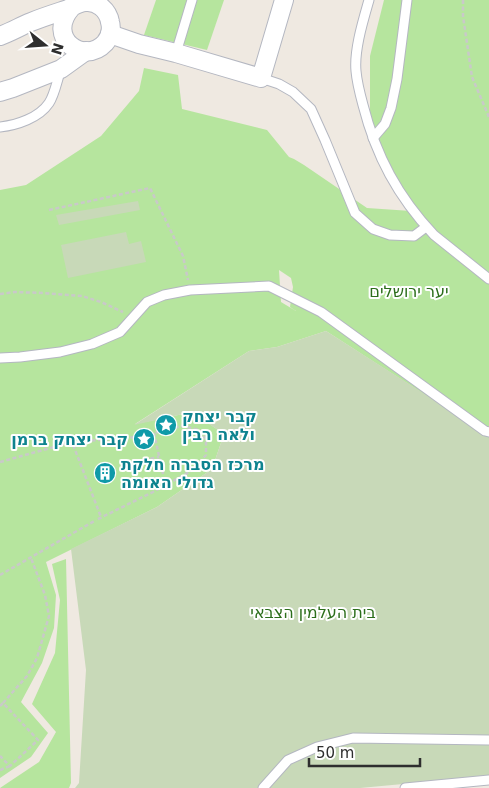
<svg xmlns="http://www.w3.org/2000/svg" width="489" height="788" font-family="'DejaVu Sans','Noto Sans Hebrew',sans-serif">
  <style>
    .green { fill: #b6e59e; fill-rule: evenodd }
    .cemetery { fill: #c8d9b8 }
    .lines { fill: none; stroke-linecap: round; stroke-linejoin: round }
    .service-casing { stroke: #b4b7c1; stroke-width: 11 }
    .minor-casing { stroke: #b4b7c1; stroke-width: 20 }
    .path { stroke: #c9c9c9; stroke-width: 2.5; stroke-dasharray: 4 2.5; stroke-linecap: butt }
    .service { stroke: #fff; stroke-width: 9 }
    .minor { stroke: #fff; stroke-width: 18 }
    .labels { text-anchor: middle; stroke-width: 4; stroke-linejoin: round; paint-order: stroke }
    .park-label { font-size: 16px; fill: #2c6e1b; stroke: #fff }
    .culture-label { font-size: 16px; font-weight: bold; fill: #0d838f; stroke: #fff; text-anchor: start }
  </style>
  <rect width="100%" height="100%" fill="#efe9e1"/>
  <g class="green">
    <path d="M156,0h68l-17,50 -63,-15z"/>
    <path d="M384,0h105v436l-163,-105 -49,16 -28,4 -114,73 48,-10 22,7 19,13 -12,35 -55,38 -111,55 10,33 -2,33 -12,35 -21,39 27,31 -17,24 -31,21v-588l26,-5 75,-49 38,-45 5,-23 34,7 4,34 85,21 22,27 5,2 10,6 63,43 44,3 -28,-53 -13,-40v-62zM279,270l12,8 2,9 -3,20 6,4 -15,-9z"/>
    <path d="M66,559l5,224 -2,5h-69l39,-26 17,-30 -24,-28 23,-51 5,-53 -8,-36z"/>
  </g>
  <g class="cemetery">
    <path d="M138,201l2,9 -81,15 -3,-10z"/>
    <path d="M126,232l3,12 12,-3 5,21 -78,16 -7,-33z"/>
    <path d="M326,331l163,104v341l-129,12h-285l4,-5 7,-113 -15,-121 86,-42 55,-38 12,-35 -15,-10 -26,-10 -49,11 115,-74 28,-4z"/>
  </g>
  <g class="lines">
    <g class="service-casing">
      <g id="service">
        <path d="M369,0c-6,21 -15,50 -13,71 1,12 4,23 7,34 13,51 35,92 71,130l55,44"/>
        <path d="M176,53l16,-53"/>
        <path d="M261,78l18,6 14,8 18,17 14,31 30,73 18,16 17,6 24,1 12,-9"/>
        <path d="M0,127c17,-2 39,-9 49,-24 6,-9 8,-23 12,-34"/>
        <path d="M373,138l12,-14 6,-16 6,-29 10,-79"/>
        <path d="M0,358l20,-1 40,-5 32,-8 28,-12 27,-30 17,-7 26,-5 79,-4 52,26 164,119 4,1"/>
        <path d="M263,788l25,-28 29,-13 36,-9 136,2"/>
        <path d="M405,788l84,-8"/>
      </g>
    </g>
    <g class="minor-casing">
      <g id="minor">
        <path d="M110,34l29,10 37,9 85,25 23,-78"/>
        <path d="M0,36c11,-4 21,-10 31,-14 12,-5 25,-9 37,-13 6,-3 11,-7 18,-7 11,-1 22,8 24,20 2,7 0,15 -5,21 -21,23 -60,-5 -34,-35"/>
        <path d="M0,92l13,-4 48,-19 25,-18"/>
      </g>
    </g>
    <g class="path">
      <path d="M463,0v16l9,61 17,40"/>
      <path d="M49,210l101,-22 33,68 5,24"/>
      <path d="M0,294l15,-2 28,1 39,3 19,6 22,10"/>
      <path d="M154,433l9,41"/>
      <path d="M72,442l65,-5 45,-11 18,4 6,10v15l-13,15 -40,22 -57,28"/>
      <path d="M144,460l15,-3"/>
      <path d="M0,462l72,-20 29,75"/>
      <path d="M0,575l96,-55"/>
      <path d="M3,703l24,-27 10,-18 12,-42 -4,-21 -14,-37"/>
      <path d="M0,706l3,-3 35,37 -28,26 -10,-10"/>
      <path d="M0,770l10,-4"/>
    </g>
    <use href="#service" class="service"/>
    <use href="#minor" class="minor"/>
  </g>
  <defs>
    <g id="sight-disc" transform="scale(1.125)"><circle r="9.5" fill="#0f9aa8" stroke="#fff"/><path d="M0-6L1.8-2.2L6-1.7L2.9 1.2L3.7 5.4L0 3.3L-3.7 5.4L-2.9 1.2L-6-1.7L-1.8-2.2Z" fill="#fff"/></g>
    <g id="building-disc" transform="scale(1.125)"><circle r="9.5" fill="#0f9aa8" stroke="#fff"/><path d="M-4-6H4V6H1V3H-1V6H-4ZM-2.5-4.3h1.7v1.8h-1.7ZM.8-4.3h1.7v1.8H.8ZM-2.5-1h1.7V.8h-1.7ZM.8-1h1.7V.8H.8Z" fill="#fff"/></g>
  </defs>
  <g fill-rule="evenodd">
    <use href="#sight-disc" x="166" y="425"/>
    <use href="#sight-disc" x="144" y="439"/>
    <use href="#building-disc" x="105" y="473"/>
  </g>
  <g class="labels">
    <g class="park-label">
      <text x="409" y="297">יער ירושלים</text>
      <text x="313" y="618">בית העלמין הצבאי</text>
    </g>
    <g class="culture-label">
      <text x="182" y="422">קבר יצחק<tspan x="182" dy="18">ולאה רבין</tspan></text>
      <text x="128" y="445" text-anchor="end">קבר יצחק ברמן</text>
      <text x="121" y="470">מרכז הסברה חלקת<tspan x="121" dy="18">גדולי האומה</tspan></text>
    </g>
  </g>
  <g transform="translate(45 45) rotate(107)" stroke="#ffffff" stroke-width="4" paint-order="stroke">
  <path d="M0-4L9 19L0 12L-9 19Z" fill="#2e2e2e"/>
  <text y="-8" font-size="14" font-weight="bold" text-anchor="middle" fill="#2e2e2e">N</text>
  </g>
  <path d="M309 758v8h111v-8" fill="none" stroke="#2e2e2e" stroke-width="2.5"/>
  <text x="316" y="758" font-size="15" fill="#2e2e2e" stroke="#ffffff" stroke-width="4" paint-order="stroke">50 m</text>
</svg>
